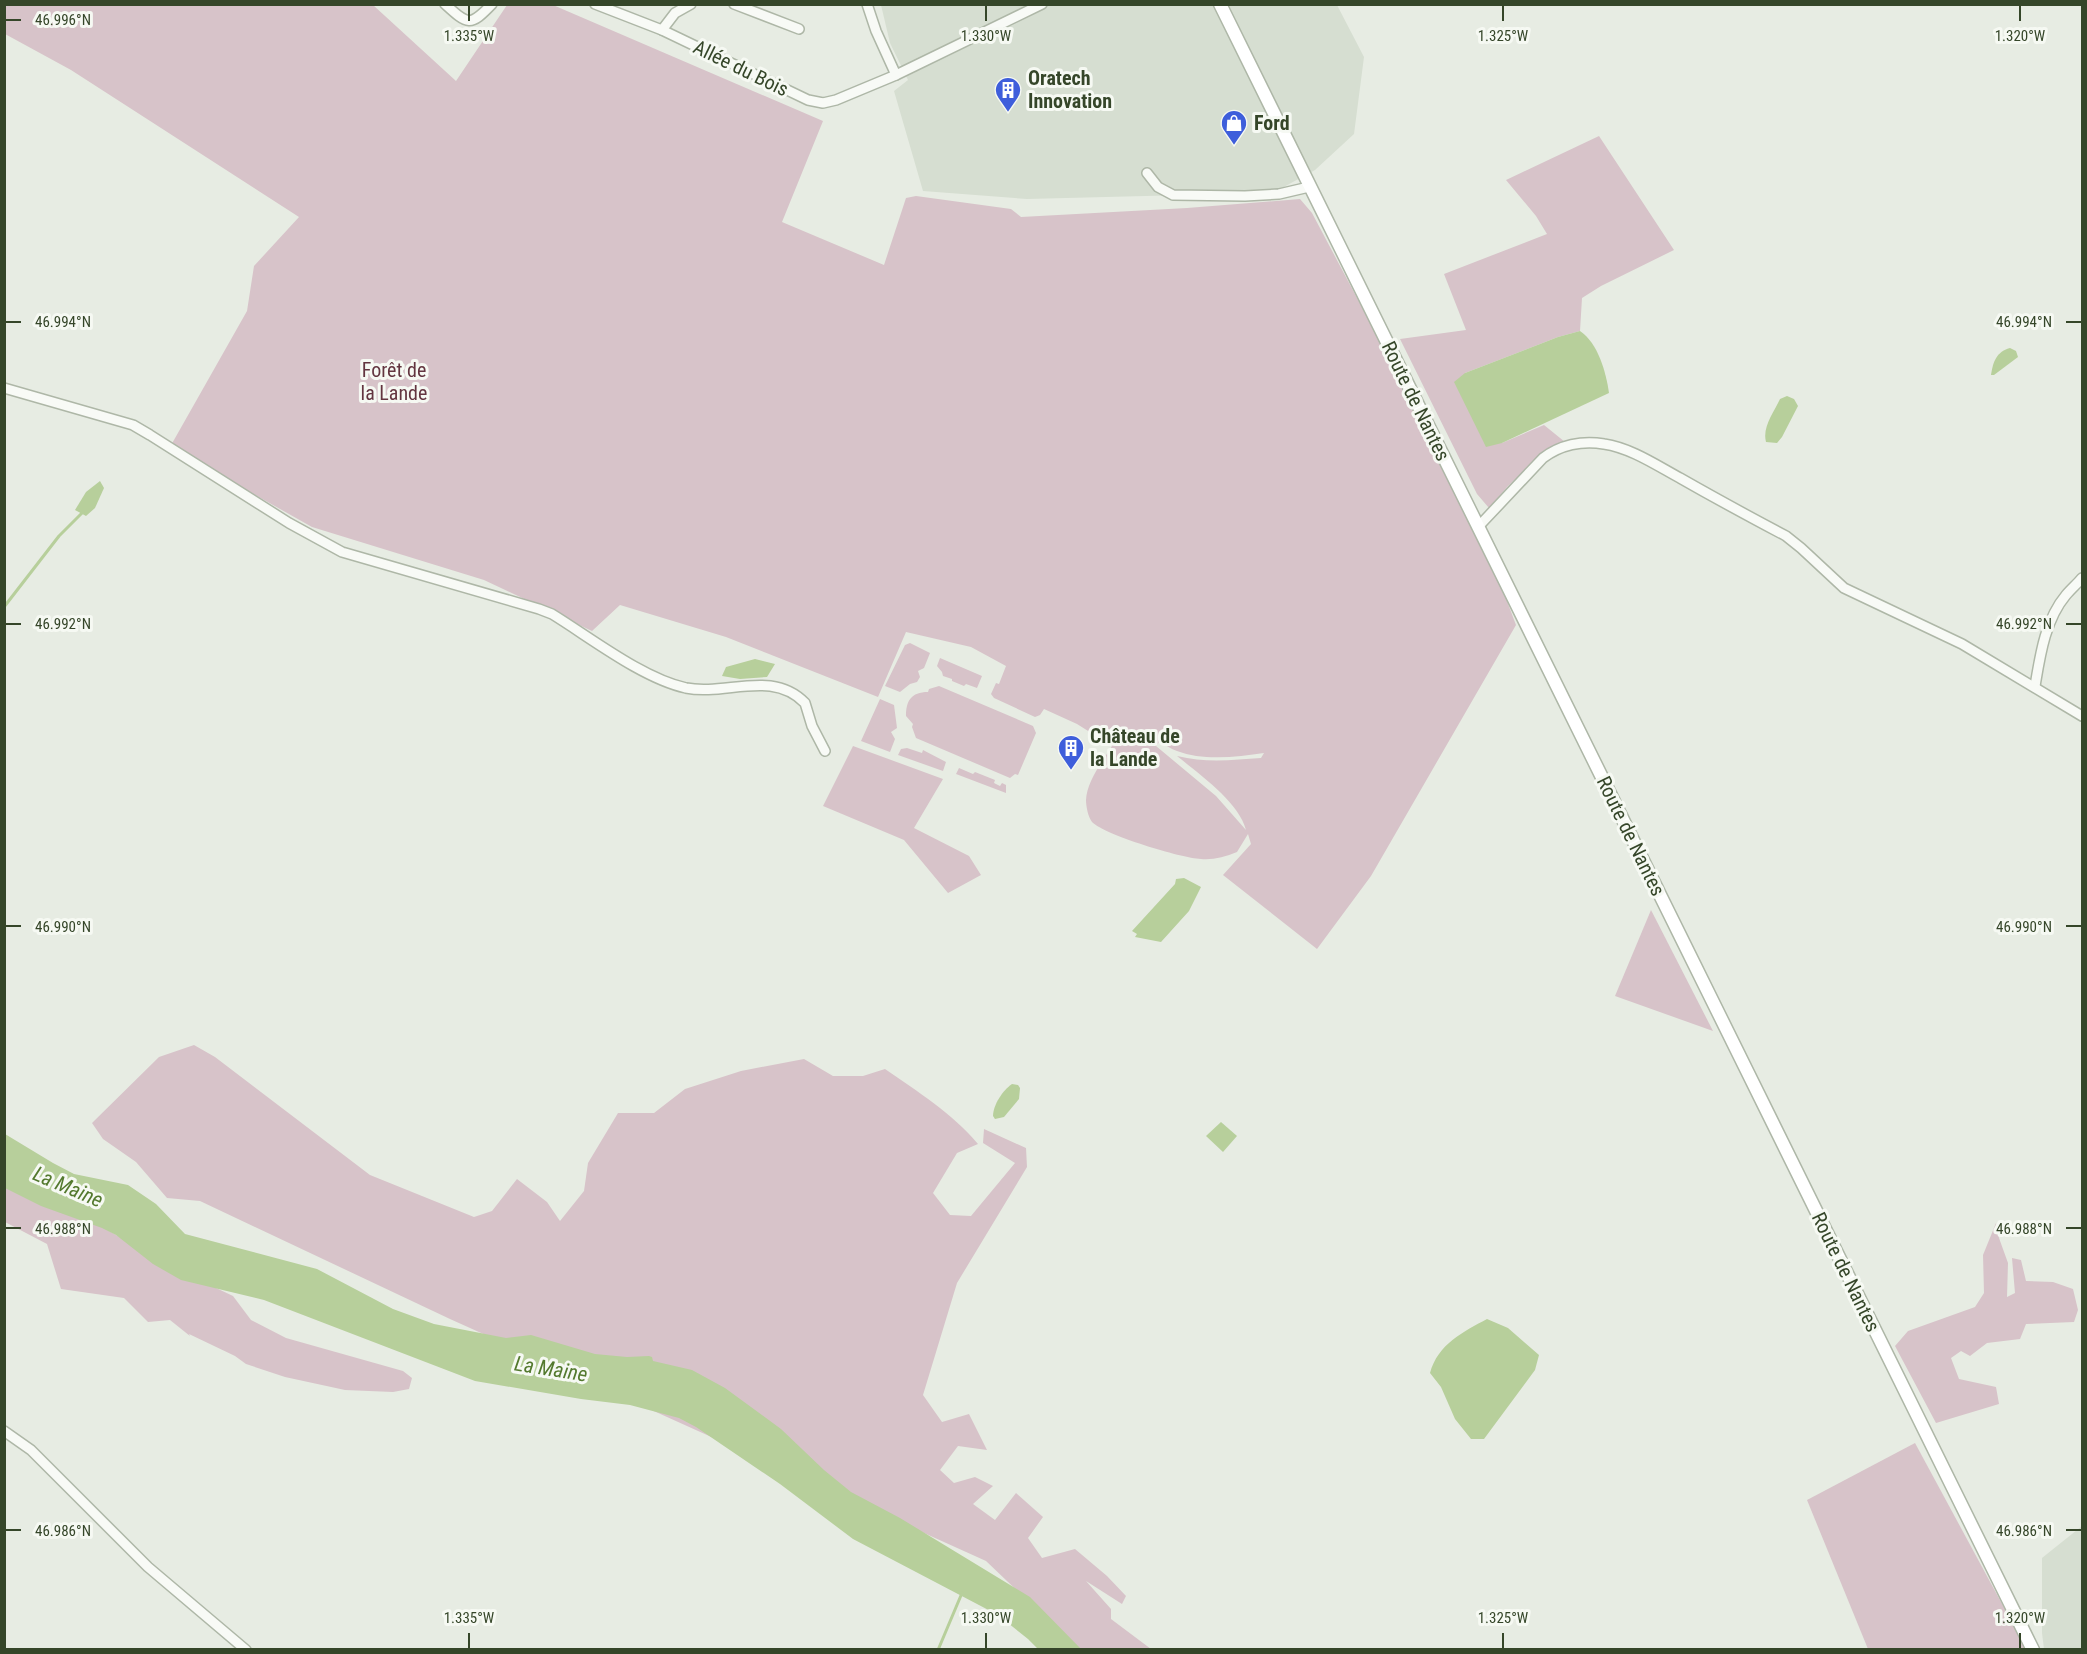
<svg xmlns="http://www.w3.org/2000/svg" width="2087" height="1654" font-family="'Roboto Condensed',sans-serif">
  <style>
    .built { fill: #d6ded1 }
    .green { fill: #d7c3c9; fill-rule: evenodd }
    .water { fill: #b7cf9b }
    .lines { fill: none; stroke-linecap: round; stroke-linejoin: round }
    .stream { stroke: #b7cf9b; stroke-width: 3 }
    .street-casing { stroke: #aeb7a7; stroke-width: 12 }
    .secondary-casing { stroke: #aeb7a7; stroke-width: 15 }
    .street { stroke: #f8faf6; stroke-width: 9 }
    .secondary { stroke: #fff; stroke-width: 12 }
    .ticks { fill: none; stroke: #354629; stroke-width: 2 }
    .labels { text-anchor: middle; stroke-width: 6; stroke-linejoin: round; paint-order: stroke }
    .street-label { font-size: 20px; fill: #354629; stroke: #f6f9f3 }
    .poi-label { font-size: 20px; font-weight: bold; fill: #354629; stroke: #f6f9f3; text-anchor: start }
    .park-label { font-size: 20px; fill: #633540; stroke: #f6f9f3 }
    .water-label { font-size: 21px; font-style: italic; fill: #53792e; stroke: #f6f9f3 }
    .ticks-label { font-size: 15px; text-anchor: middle; fill: #354629; stroke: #f6f9f3; stroke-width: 6; stroke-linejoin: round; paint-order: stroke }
  </style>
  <rect width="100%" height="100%" fill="#e7ece3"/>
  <g class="built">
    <path d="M881,5h456l27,52 -10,77 -39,36 -35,19 -95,6 -158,4 -104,-8 -29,-100 14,-11 -18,-37z"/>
    <path d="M2082,1526v123h-38l-2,-16v-75z"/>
  </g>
  <g class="green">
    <path d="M4,5h369l83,76 51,-76h46l270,116 -41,101 102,43 22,-67 10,-2 95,13 10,8 166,-9 113,-9 12,14 169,319 35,93 -145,251 -54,73 -94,-74 28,-31 -3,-10 -11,18c-12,5 -24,8 -36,7 -20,-1 -96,-24 -109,-37 -4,-5 -6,-16 -6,-22 1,-19 16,-38 26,-54l-35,-22 -33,-15 -4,6 -5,2 -41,-19 -3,-4 5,-11 3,1 7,-18 -35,-19 -65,-15 -28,65 -152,-60 -106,-32 -28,26 -108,-51 -172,-53 -142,-80 77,-136 7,-45 45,-49 -228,-147 -66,-36zM1160,741c5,4 11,8 17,10 26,10 60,6 87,2l-3,5c-28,2 -56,5 -84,-2 22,18 62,46 69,74l-30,-34 -60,-50z"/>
    <path d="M1599,136l75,114 -73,36 -19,12 -2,33 -22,6 -93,36 37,70 42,-18 21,17 -19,8 -38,36 -19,22 -12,-14 -77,-155 66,-9 -22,-56 103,-40 -11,-18 -30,-36z"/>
    <path d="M910,643l20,10 -6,15 -6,3 2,6 -3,5 -7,2 -10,8 -15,-6 20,-41z"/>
    <path d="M940,658l42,18 -5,12 -11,-4 -2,2 -12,-5v-2l-9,-3 -1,-4 -5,-6z"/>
    <path d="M939,686l94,40 3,7 -18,42 -3,-1 -5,4 -94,-40 -4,-11 1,-3 -7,-8c0,-15 5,-24 22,-24l1,-3z"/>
    <path d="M880,699l14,6 3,23 -6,4 4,7 -5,13 -29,-11z"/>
    <path d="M853,746l90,33 -29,49 55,28 12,19 -33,18 -44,-53 -81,-34z"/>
    <path d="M907,748l15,5 1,-3 23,12 -3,9 -45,-16 3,-6z"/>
    <path d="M959,768l14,6 2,-2 20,8 -1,3 6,3 2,-3 4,2v8l-50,-19z"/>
    <path d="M1651,910l62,121 -98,-35z"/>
    <path d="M194,1045l21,12 155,118 104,42 18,-6 25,-32 30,23 13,19 24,-30 4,-28 30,-50h36l31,-24 56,-18 63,-12 29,17h30l22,-7c33,23 67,44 93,75l-21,9 -24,40 17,22 21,1 44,-53 -32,-20 1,-14 42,19 1,19 -70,116 -34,112 19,27 27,-8 18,36 -29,-4 -18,24 14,13 21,-6 18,9 -20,18 22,16 21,-27 27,24 -15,21 14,20 33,-9 32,27 19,20 -4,8 -36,-23 25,28v10l40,30h-73l-92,-88 -536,-242 -250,-118 -33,-3 -31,-36 -33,-23 -11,-16 67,-66z"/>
    <path d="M4,1180l87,40 70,42 72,34 18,24 35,18 117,33 9,7 -3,11 -16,3 -48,-2 -60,-13 -39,-13 -11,-8 -46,-22 1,2 -20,-16 -22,2 -24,-24 -63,-9 -14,-45 -42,-22z"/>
    <path d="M1996,1223l3,15 9,25 -1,34 8,-4 -3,-35 9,2 5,21 27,1 20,7 5,21 -4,12 -48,2 -6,15 -33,4 -17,13 -9,-5 -10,7 8,21 37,8 3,17 -63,19 -41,-77 13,-15 67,-24 9,-14 -1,-38z"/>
    <path d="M1915,1443l106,196 4,10h-157l-61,-149z"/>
  </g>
  <g class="water">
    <path d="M1580,331c18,12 26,41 29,62l-107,50 -16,4 -32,-65 11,-9 93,-36z"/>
    <path d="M2010,348l6,3 2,6 -24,18h-3c2,-13 5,-23 19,-27z"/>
    <path d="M1787,396l7,3 4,7 -16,31 -5,6 -11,-1c-4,-15 8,-30 14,-43z"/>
    <path d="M100,481l4,7 -9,20 -9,8 -11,-6 11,-18z"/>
    <path d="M755,659l20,5 -8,13 -27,2 -18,-3 4,-9z"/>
    <path d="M1184,878l17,9 -12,24 -28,31 -26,-5 2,-3 -5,-3 43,-47 1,-5z"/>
    <path d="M1012,1084l6,1 2,3 -1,11 -15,18 -9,2 -2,-3c0,-11 10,-26 19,-32z"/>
    <path d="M1221,1122l16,14 -14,16 -17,-16z"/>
    <path d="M5,1134l48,29 21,11 54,11 28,19 29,30 132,35 76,40 41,15 72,14 25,-3 64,19 32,3 22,-1 3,1 1,4 39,9 33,18 56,41 43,41 27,22 49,26 130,79 51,52h-43l-10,-10 -30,-24 -145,-76 -73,-55 -84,-57 -17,-9 -49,-13 -49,-6 -106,-18 -211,-81 -83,-20 -28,-16 -37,-29 -14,-7 -61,-22 -36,-18z"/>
    <path d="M1487,1319l21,9 31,27 -4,15 -51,69h-13l-16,-20 -14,-32 -11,-14c8,-29 33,-41 57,-54z"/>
  </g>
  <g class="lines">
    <g class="stream">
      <path d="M4,607l55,-71 24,-24"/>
      <path d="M938,1650l24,-57"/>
    </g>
    <g class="street-casing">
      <g id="street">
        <path d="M445,4c23,21 25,23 47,0"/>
        <path d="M595,4l67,26 146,70 15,3 13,-3 60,-25 146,-71"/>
        <path d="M734,4l65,25"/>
        <path d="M867,4l9,27 20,44"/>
        <path d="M662,30l13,-17 16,-9"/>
        <path d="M1147,173l11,14 15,8 72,1 34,-2 30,-7"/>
        <path d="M4,388l129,37 17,10 139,88 53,29 197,57 13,5c39,24 90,64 134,74 40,8 86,-19 119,15l7,23 13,25"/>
        <path d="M1478,527l65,-69c17,-13 39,-18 61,-14 27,4 52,21 76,34 35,20 70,39 106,58l15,12 43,40 118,56 120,72"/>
        <path d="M2035,686c5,-30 10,-66 31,-91 5,-6 11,-11 16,-17"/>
        <path d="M4,1431l27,19 117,117 98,83"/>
      </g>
    </g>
    <g class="secondary-casing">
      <path id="secondary" d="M1220,4l813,1646"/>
    </g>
    <use href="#street" class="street"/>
    <use href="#secondary" class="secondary"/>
  </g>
  <path class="ticks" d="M469,6v15M986,6v15M1503,6v15M2020,6v15M6,20h15M6,322h15M2066,322h15M6,624h15M2066,624h15M6,926h15M2066,926h15M6,1228h15M2066,1228h15M6,1530h15M2066,1530h15M469,1633v15M986,1633v15M1503,1633v15M2020,1633v15"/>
  <defs>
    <g id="building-pin" transform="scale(1.35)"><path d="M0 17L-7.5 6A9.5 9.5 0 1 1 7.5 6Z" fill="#3e5edb" stroke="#f6f9f3"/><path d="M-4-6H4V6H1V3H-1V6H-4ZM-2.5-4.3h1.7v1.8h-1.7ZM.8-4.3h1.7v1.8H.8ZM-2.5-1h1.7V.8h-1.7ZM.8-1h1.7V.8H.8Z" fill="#fff"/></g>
    <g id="shop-pin" transform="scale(1.35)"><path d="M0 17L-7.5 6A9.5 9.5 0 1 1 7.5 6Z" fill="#3e5edb" stroke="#f6f9f3"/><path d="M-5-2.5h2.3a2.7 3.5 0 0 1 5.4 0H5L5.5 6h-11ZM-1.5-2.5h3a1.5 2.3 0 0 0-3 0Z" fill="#fff"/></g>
  </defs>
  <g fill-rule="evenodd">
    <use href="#building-pin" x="1008" y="90"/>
    <use href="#shop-pin" x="1234" y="123"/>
    <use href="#building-pin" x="1071" y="748"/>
  </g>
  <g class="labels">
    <g class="street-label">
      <text transform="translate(741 68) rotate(26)" y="7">Allée du Bois</text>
      <text transform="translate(1416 401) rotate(64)" y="7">Route de Nantes</text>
      <text transform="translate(1631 836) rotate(64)" y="7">Route de Nantes</text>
      <text transform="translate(1846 1272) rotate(64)" y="7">Route de Nantes</text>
    </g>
    <g class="poi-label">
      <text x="1028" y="85">Oratech<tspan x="1028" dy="23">Innovation</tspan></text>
      <text x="1254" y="130">Ford</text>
      <text x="1090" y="743">Château de<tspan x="1090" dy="23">la Lande</tspan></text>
    </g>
    <g class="park-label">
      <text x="394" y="377">Forêt de<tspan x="394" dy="23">la Lande</tspan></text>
    </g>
    <g class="water-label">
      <text transform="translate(68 1187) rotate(23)" y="7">La Maine</text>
      <text transform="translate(551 1369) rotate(9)" y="7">La Maine</text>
    </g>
  </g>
  <g class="ticks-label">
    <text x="63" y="25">46.996°N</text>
    <text x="469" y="41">1.335°W</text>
    <text x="986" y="41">1.330°W</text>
    <text x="1503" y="41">1.325°W</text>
    <text x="2020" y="41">1.320°W</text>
    <text x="63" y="327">46.994°N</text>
    <text x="2024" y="327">46.994°N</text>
    <text x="63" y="629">46.992°N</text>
    <text x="2024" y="629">46.992°N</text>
    <text x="63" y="932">46.990°N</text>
    <text x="2024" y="932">46.990°N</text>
    <text x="63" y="1234">46.988°N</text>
    <text x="2024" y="1234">46.988°N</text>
    <text x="63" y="1536">46.986°N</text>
    <text x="2024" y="1536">46.986°N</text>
    <text x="469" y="1623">1.335°W</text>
    <text x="986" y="1623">1.330°W</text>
    <text x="1503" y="1623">1.325°W</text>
    <text x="2020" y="1623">1.320°W</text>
  </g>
  <rect width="2087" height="1654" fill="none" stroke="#354629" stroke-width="12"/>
</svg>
